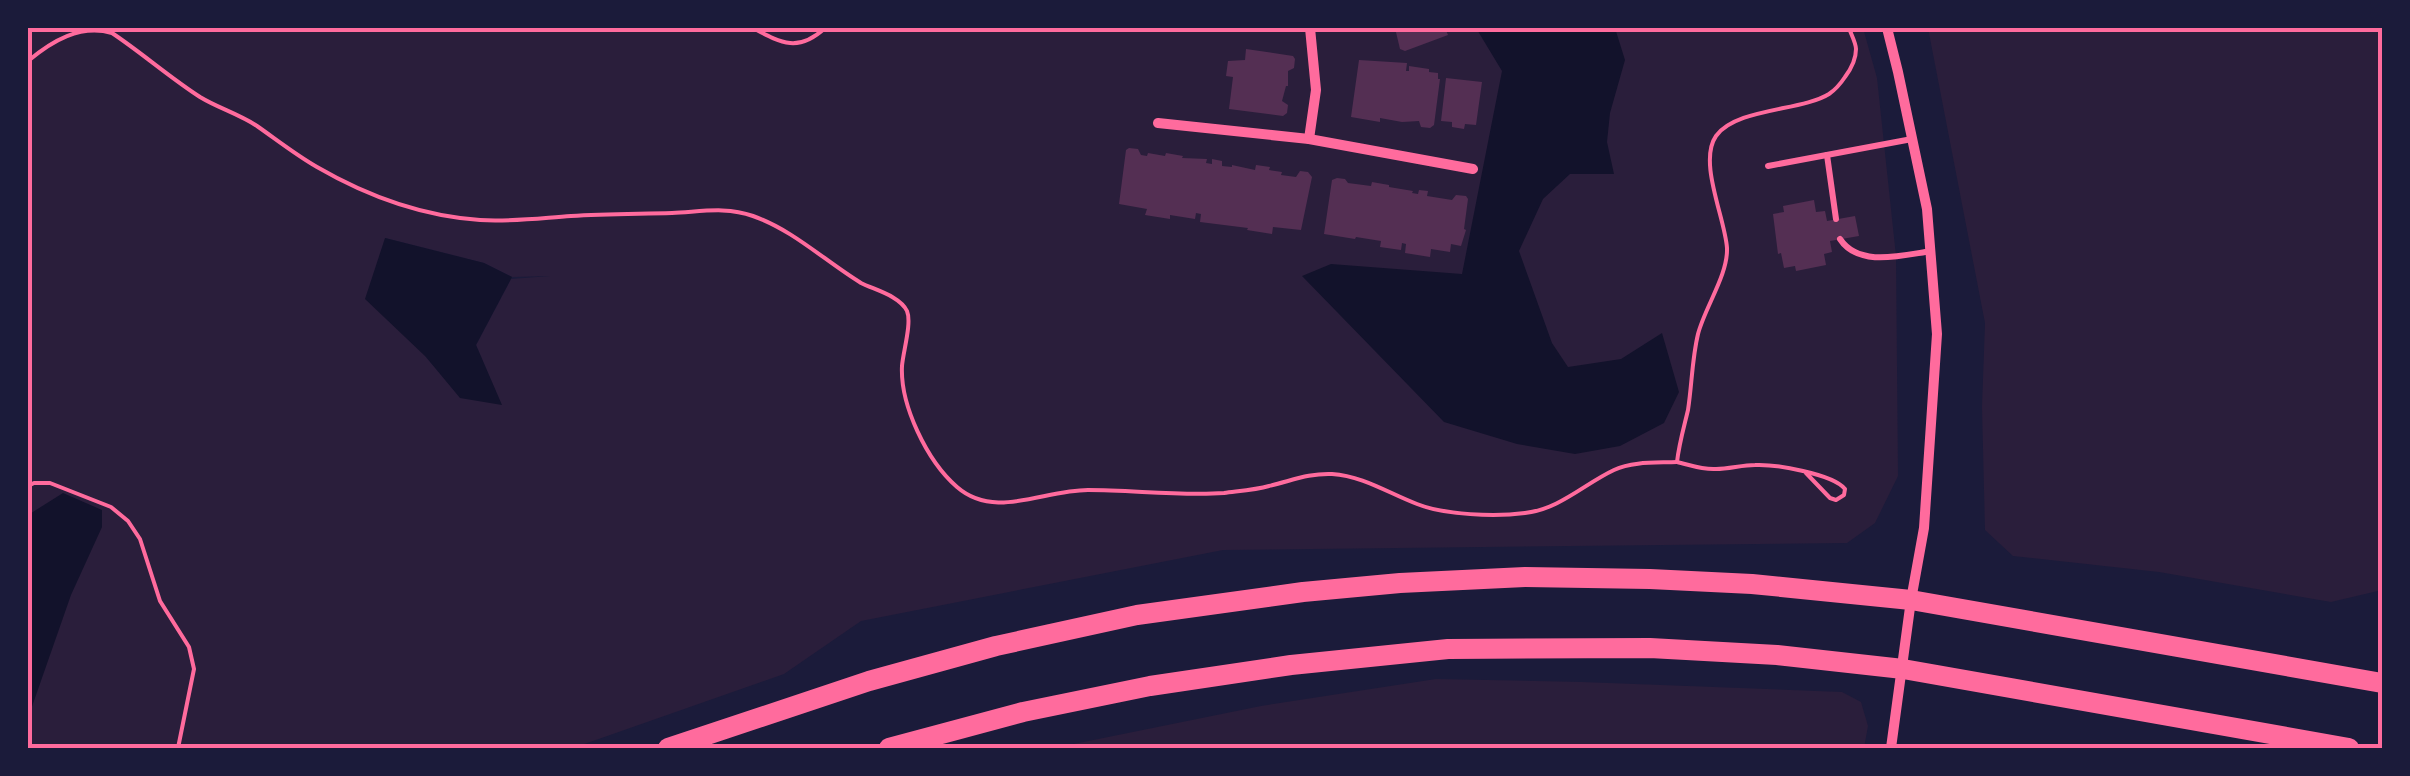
<svg xmlns="http://www.w3.org/2000/svg" width="2410" height="776" font-family="Rubik,sans-serif">
  <style>
    .green { fill: #2a1e3b; fill-rule: evenodd }
    .water { fill: #12122b }
    .building { fill: #542f53 }
    .lines { fill: none; stroke-linecap: round; stroke-linejoin: round }
    .path { stroke: #ff6b9d; stroke-width: 4 }
    .service { stroke: #ff6b9d; stroke-width: 6 }
    .minor { stroke: #ff6b9d; stroke-width: 10 }
    .secondary { stroke: #ff6b9d; stroke-width: 20 }
    .neatline { fill: none; stroke: #ff6b9d; stroke-width: 4 }
  </style>
  <rect width="100%" height="100%" fill="#1b1b3a"/>
  <g class="green">
    <path d="M28,28h1835l14,50 19,178 2,220 -23,47 -28,20 -624,7 -362,71 -77,53 -211,74h-545zM385,238l99,25 28,14 38,-1 -39,3 -35,66 25,59 -41,-7 -34,-40z"/>
    <path d="M1928,28h454v562l-51,12 -172,-30 -146,-16 -28,-26 -3,-123 3,-84z"/>
    <path d="M1436,679l146,3 260,10 19,10 7,24 -4,22h-810l207,-42z"/>
  </g>
  <g class="water">
    <path d="M1476,28h139l10,32 -15,53 -3,29 7,32h-44l-27,25 -24,52 33,92 16,24 53,-8 41,-26 17,59 -15,31 -44,23 -45,8 -58,-10 -73,-22 -142,-146 29,-12 131,10 40,-203z"/>
    <path d="M385,238l99,25 28,14 -36,68 26,60 -42,-7 -34,-41 -61,-58z"/>
    <path d="M63,493l39,17v17l-31,68 -43,123v-203z"/>
  </g>
  <g class="building">
    <path d="M1395,28h50l3,7 -43,16 -5,-2z"/>
    <path d="M1246,49l47,7 2,3 -1,9 -6,3v15h-2l-4,15 6,4 -1,8 -4,3 -54,-7 4,-32 -7,-1 2,-15 17,-1z"/>
    <path d="M1359,60l48,3 -1,8h3v-5l20,3v3l9,1v6h2l-6,46 -4,3 -9,-1 -2,-6 -17,1 -22,-4v4l-29,-5z"/>
    <path d="M1446,78l36,4 -6,43 -11,-1 -1,5 -12,-2v-5l-11,-1z"/>
    <path d="M1129,148l9,1 3,6 6,1 1,-3 17,3 1,-3 17,3 -1,2 25,1 -1,4 6,1v-5l10,2v5l10,1v-2l23,5 1,-5 14,2 -1,3 13,2 -1,3 15,2 4,-6 8,1 4,5 -11,53 -28,-3 -1,7 -25,-4 1,-2 -48,-6 1,-8 -5,-1 -1,6 -25,-4v4l-25,-4 2,-6 -28,-5 7,-54z"/>
    <path d="M1337,178l8,1 3,4 23,3 1,-4 17,3v2l24,4 -1,2 6,1 1,-4 9,1 -1,5 25,4 4,-5 10,1 2,3 -4,30 2,1 -5,16 -10,-2 -1,8 -19,-3 -1,8 -25,-4 1,-9 -4,-1 -1,7 -21,-3 1,-6 -25,-4 -1,2 -31,-5 8,-54z"/>
    <path d="M1814,200l2,12 9,-1 2,10 28,-5 4,20 -29,5 2,11 -8,2 2,11 -30,6 -1,-5 -11,2 -3,-15 -3,1 -5,-40 11,-2 -1,-6z"/>
  </g>
  <g class="lines">
    <g class="path">
      <path d="M753,28c28,15 45,25 72,0"/>
      <path d="M28,61c24,-20 52,-37 84,-28 30,20 57,44 88,64 18,11 39,17 57,29 20,14 39,29 60,41 50,29 105,49 163,53 31,2 61,-2 91,-4 34,-2 67,-2 101,-3 27,-1 54,-7 81,3 40,14 72,45 108,67 14,7 39,13 46,28 5,12 -4,41 -5,55 -2,39 25,95 55,121 38,33 86,3 131,3 45,0 91,6 136,3 15,-2 31,-3 45,-7 22,-5 40,-13 63,-12 31,2 56,19 85,30 28,11 78,13 108,9 35,-4 59,-29 89,-43 19,-9 43,-7 63,-8"/>
      <path d="M1806,473l24,25 6,2 8,-5 1,-6c-12,-15 -70,-25 -90,-24 -13,0 -26,4 -39,4 -13,1 -26,-4 -39,-7 2,-18 7,-35 11,-52 4,-26 4,-51 10,-76 7,-27 30,-59 29,-86 -2,-30 -29,-86 -11,-112 20,-28 86,-25 113,-42 6,-4 12,-11 16,-17 6,-8 11,-17 11,-28 0,-6 -5,-15 -7,-21"/>
      <path d="M28,486l6,-3h16l61,24 17,14 12,18 20,62 29,46 5,22 -16,79"/>
    </g>
    <g class="service">
      <path d="M1827,155l9,64"/>
      <path d="M1768,166l144,-27"/>
      <path d="M1840,239c19,29 63,16 92,12"/>
    </g>
    <g class="minor">
      <path d="M1887,28l11,44 29,137 10,125 -13,194 -13,72 -20,148"/>
      <path d="M1158,123l151,16 164,30"/>
      <path d="M1309,139l7,-49 -6,-62"/>
    </g>
    <g class="secondary">
      <path d="M668,748l201,-67 127,-35 141,-31 166,-23 97,-9 125,-6 125,2 102,5 159,16 471,83"/>
      <path d="M889,748l134,-36 127,-26 141,-21 157,-16 202,-1 127,7 126,14 446,79"/>
    </g>
  </g>
  <rect width="2410" height="776" fill="none" stroke="#1b1b3a" stroke-width="60"/>
  <rect x="30" y="30" width="2350" height="716" class="neatline"/>
</svg>
